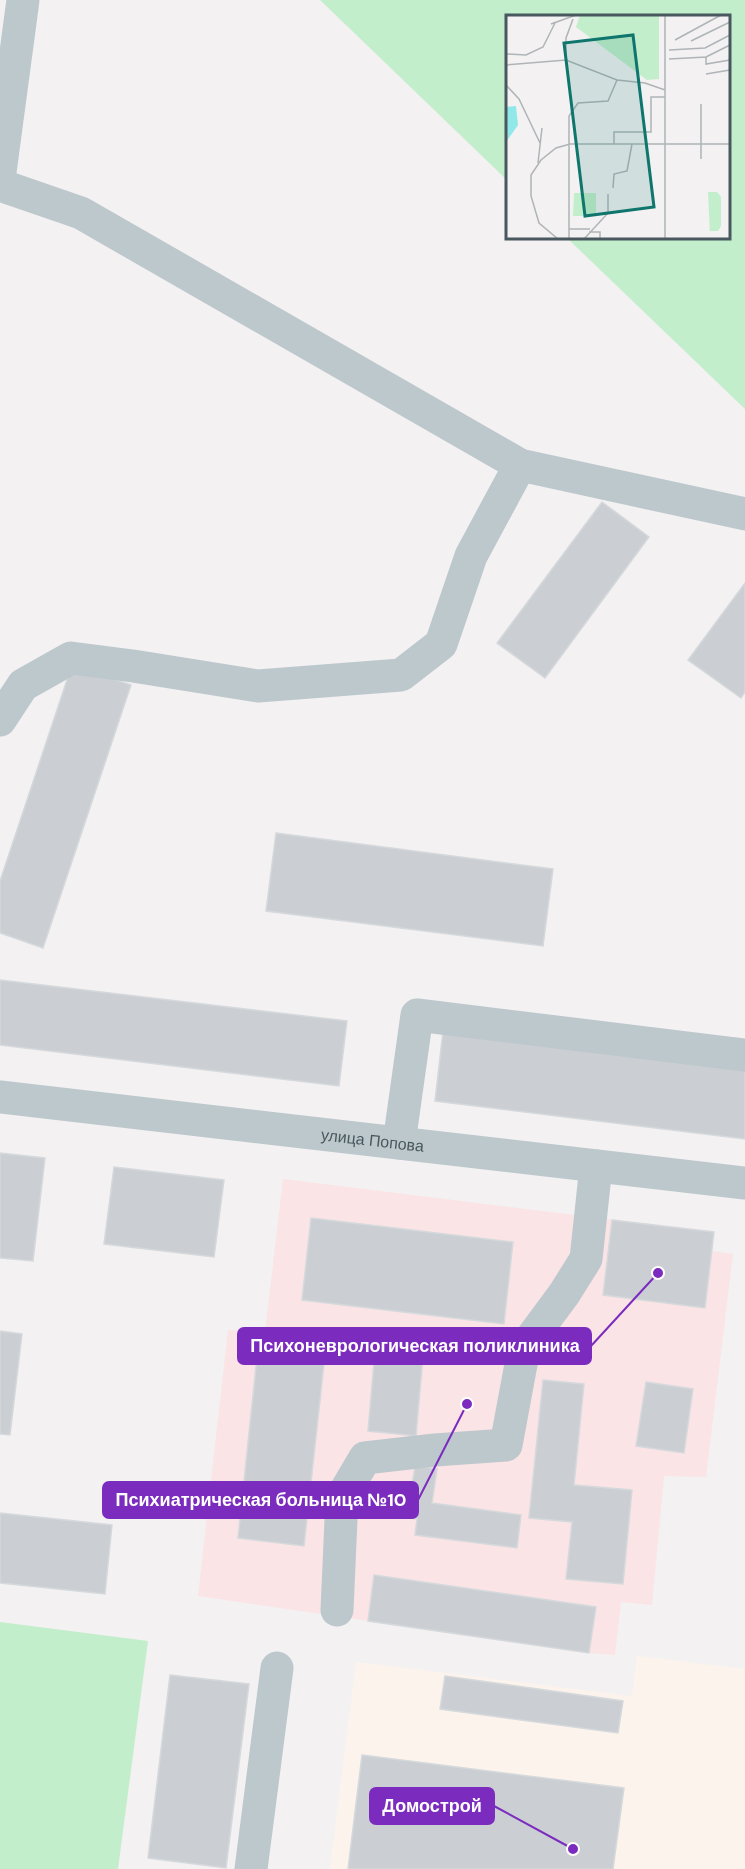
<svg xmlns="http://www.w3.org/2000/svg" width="745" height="1869" font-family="'DM Sans',sans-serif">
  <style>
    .commercial { fill: #fcf4ec }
    .medical { fill: #fbe4e6 }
    .green { fill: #c2eecb }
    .building { fill: #cbcfd3; stroke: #d5d9dc; stroke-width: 1.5 }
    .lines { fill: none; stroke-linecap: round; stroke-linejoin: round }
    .minor { stroke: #bdc8cd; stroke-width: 33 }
    .labels { text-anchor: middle; stroke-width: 4.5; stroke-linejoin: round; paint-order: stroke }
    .street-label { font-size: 16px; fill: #49585e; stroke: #fff }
    .inset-road { fill: none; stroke: #afb4b7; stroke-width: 1.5 }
    .view { fill: #0f766e; fill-opacity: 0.15; stroke: #0f766e; stroke-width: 3 }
    .inset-edge { fill: none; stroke: #49585e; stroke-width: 3 }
    .leader { fill: none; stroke: #7b2cbf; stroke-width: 2 }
    .callout-dot { fill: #7b2cbf; stroke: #fff; stroke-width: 2 }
    .callout { fill: #7b2cbf; stroke: #7b2cbf; stroke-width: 2 }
    .callout-label { font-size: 18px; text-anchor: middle; font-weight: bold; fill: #fff }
  </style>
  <rect width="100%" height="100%" fill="#f3f1f2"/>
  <path class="commercial" d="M637,1656l108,13v200h-415l26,-207 276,34z"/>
  <path class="medical" d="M283,1179l431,53 -2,19 21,3 -27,223 -42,-1 -12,129 -31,-3 -6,53 -26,-2 -391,-57 30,-266 37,2z"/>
  <g class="green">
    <path d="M320,0h425v409l-179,-172h162v-221h-220v165z"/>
    <path d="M0,1622l148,19 -30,228h-118z"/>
  </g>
  <g class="building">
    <path d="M602,502l47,35 -104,141 -48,-35z"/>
    <path d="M745,583v109l-4,6 -53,-38z"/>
    <path d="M72,665l59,20 -88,263 -43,-15v-52z"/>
    <path d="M276,833l277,36 -10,77 -277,-35z"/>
    <path d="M0,980l347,41 -8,65 -339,-41z"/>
    <path d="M443,1031l302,36v72l-310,-38z"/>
    <path d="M0,1153l45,5 -12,103 -33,-3z"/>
    <path d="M114,1167l110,13 -10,77 -110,-13z"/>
    <path d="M311,1218l202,24 -9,82 -202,-24z"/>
    <path d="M612,1220l102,12 -9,76 -102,-13z"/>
    <path d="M0,1331l22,3 -12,101 -10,-1z"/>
    <path d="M375,1351l48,5 -7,80 -48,-5z"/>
    <path d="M257,1357l67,7 -20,182 -66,-8z"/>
    <path d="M543,1380l41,4 -10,101 58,5 -9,94 -57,-5 6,-57 -43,-4z"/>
    <path d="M646,1382l47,7 -9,64 -48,-7z"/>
    <path d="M415,1466l22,3 -5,34 89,12 -4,33 -102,-13 2,-16 -30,-4 4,-32 21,2z"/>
    <path d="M0,1513l112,12 -7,69 -105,-11z"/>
    <path d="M374,1575l222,32 -7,46 -221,-32z"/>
    <path d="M170,1675l79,9 -23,184 -78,-10z"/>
    <path d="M445,1676l178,25 -5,32 -178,-24z"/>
    <path d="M362,1755l262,33 -11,81h-265z"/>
  </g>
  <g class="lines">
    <g class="minor">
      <path d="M0,172l23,-172"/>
      <path d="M0,185l81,28 439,252 225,49"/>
      <path d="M0,720l23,-35 48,-27 62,8 125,20 143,-11 40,-31 30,-88 49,-91"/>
      <path id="s1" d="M0,1097l745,86"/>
      <path d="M399,1143l18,-128 328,40"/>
      <path d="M337,1610l5,-113 23,-39 70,-8 71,-5 18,-97 40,-54 22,-35 10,-93"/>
      <path d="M251,1869l26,-201"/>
    </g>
  </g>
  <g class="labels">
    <g class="street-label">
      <text dy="6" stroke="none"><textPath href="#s1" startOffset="375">улица Попова</textPath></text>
    </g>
  </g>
  <g transform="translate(506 15)">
    <rect width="224" height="224" fill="#f3f1f2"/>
    <path d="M74,0h79v64l-12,1 -71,-53zM202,177h9l4,5v29l-3,5h-8v4zM68,178h22v23h-23z" fill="#c2eecb"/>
    <path d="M10,91l2,19 -12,17v-35z" fill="#91e8e9"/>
    <path class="inset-road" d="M159,0v224M45,9l25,-9M169,25l46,-25M185,26l39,-19M163,35l36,-2 25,-13M0,39l20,1 17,-8 12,-24M200,42v7l24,-4M163,44l37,-2 24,-12M60,45v-22l7,-19M0,50l60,-5 51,20 28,3 20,7M200,59l24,-4M0,70l13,14 21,44M195,89v55M108,129v-12h37v-35h14M32,148l4,-35M107,173l1,-14 13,-3 5,-27M63,214h21M83,217h11v7M52,224l-19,-16 -8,-27v-21l10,-15 15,-12 14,-4h160M63,224v-123l9,-13 30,-2 9,-21M78,224l24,-26v-19"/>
    <path class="view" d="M127,20l21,172 -69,9 -21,-173z"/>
    <rect width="224" height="224" class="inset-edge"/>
  </g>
  <path class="leader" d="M658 1273L591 1346M467 1404L418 1500M573 1849L494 1806"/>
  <g class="callout-dot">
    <circle cx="658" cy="1273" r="6"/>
    <circle cx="467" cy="1404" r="6"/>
    <circle cx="573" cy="1849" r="6"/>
  </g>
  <g class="callout">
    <rect x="238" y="1328" width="353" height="36" rx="6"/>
    <rect x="103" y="1482" width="315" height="36" rx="6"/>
    <rect x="370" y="1788" width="124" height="36" rx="6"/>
  </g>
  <g class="callout-label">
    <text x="415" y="1352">Психоневрологическая поликлиника</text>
    <text x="261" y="1506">Психиатрическая больница №10</text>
    <text x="432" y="1812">Домострой</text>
  </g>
</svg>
